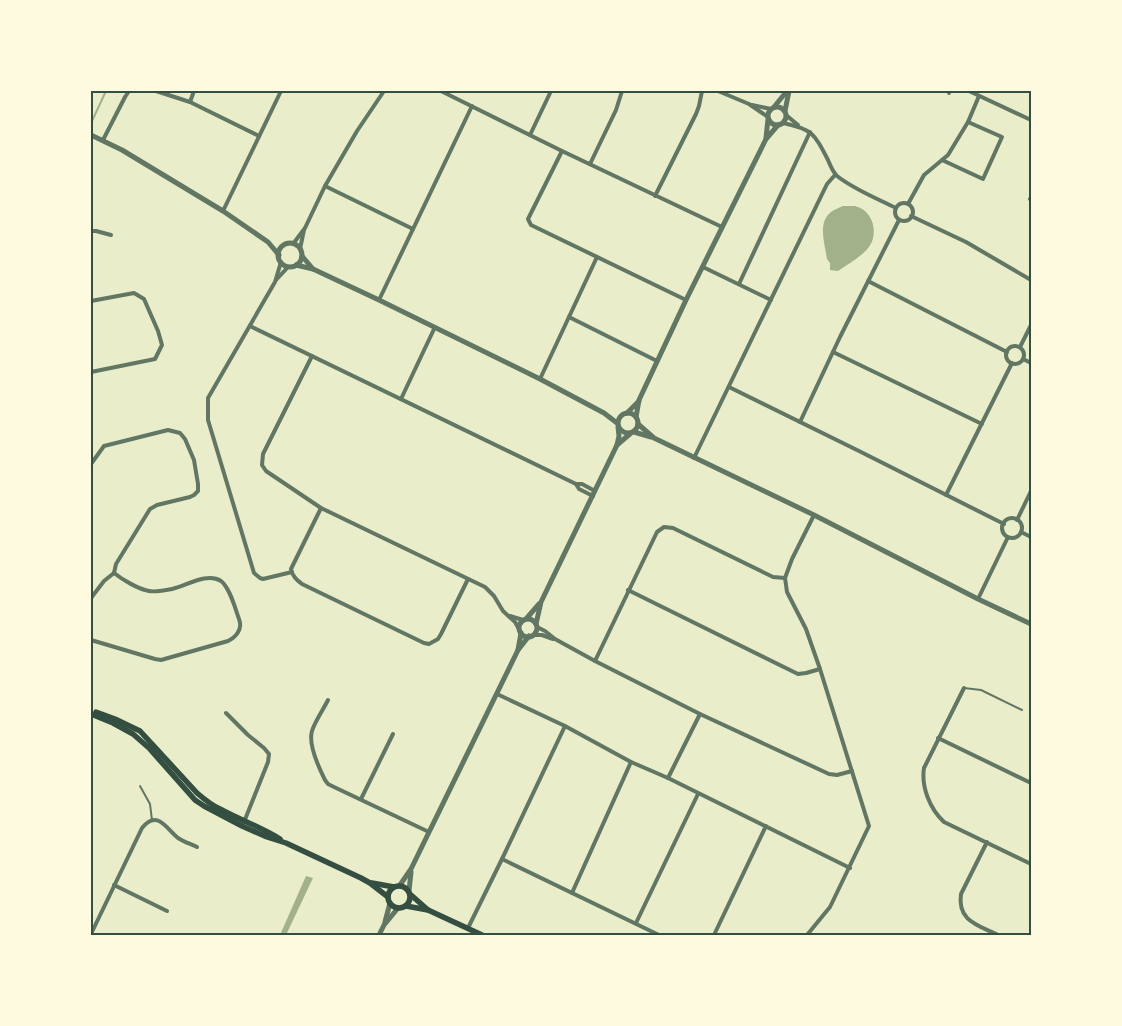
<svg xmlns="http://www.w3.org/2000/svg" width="1122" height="1026" font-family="Cabin,sans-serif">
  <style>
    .water { fill: #a3b18a }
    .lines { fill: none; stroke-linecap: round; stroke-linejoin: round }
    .stream { stroke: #a3b18a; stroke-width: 2 }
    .service { stroke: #617663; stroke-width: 2 }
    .minor { stroke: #617663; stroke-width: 4 }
    .tertiary { stroke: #617663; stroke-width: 5 }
    .secondary { stroke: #344e41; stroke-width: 5.5 }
    .neatline { fill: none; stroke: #344e41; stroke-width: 2 }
  </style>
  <rect width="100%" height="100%" fill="#e9edc9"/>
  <g class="water">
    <path d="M843,206c4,0 8,0 12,0 18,4 24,27 14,41 -8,10 -21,17 -31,24l-8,-1v-7l-3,-4c-2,-15 -10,-36 4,-47 4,-3 8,-4 12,-6z"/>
    <path d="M306,876l7,2 -27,57h-6z"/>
  </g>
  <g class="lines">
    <path class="stream" d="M92,121l14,-30"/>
    <g class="service">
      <path d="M964,688l17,2 41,20"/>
      <path d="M140,786l10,18 2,16"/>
    </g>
    <g class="minor">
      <path d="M156,91l34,11 69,34"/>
      <path d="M441,91l121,60 160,76"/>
      <path d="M718,91l31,13 19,13"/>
      <path d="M969,91l62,29"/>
      <path d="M949,93v-2"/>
      <path d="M190,102l4,-11"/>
      <path d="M752,105l19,4"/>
      <path d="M786,115l12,10"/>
      <path d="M783,123c29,6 31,10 45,37 2,5 5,12 9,16 18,14 39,22 59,32"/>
      <path d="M530,135l21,-44"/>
      <path d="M103,140l22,-43 4,-6"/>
      <path d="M562,151l-34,68 3,6 155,75"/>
      <path d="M942,160l41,19 19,-42 -34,-15"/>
      <path d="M590,164l26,-54 6,-19"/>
      <path d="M325,186l88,43"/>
      <path d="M655,196l41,-82 3,-8 3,-15"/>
      <path d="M1030,199l1,-1"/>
      <circle cx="904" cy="212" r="9"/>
      <path d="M908,204l16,-29 24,-20 20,-33 11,-26"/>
      <path d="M223,211l58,-120"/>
      <path d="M911,216l55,26 65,38"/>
      <path d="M91,231h5l15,4"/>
      <path d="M293,244l12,-16 20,-42 32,-55 27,-40"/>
      <path d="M300,249l4,-19"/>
      <path d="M281,262l-6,20 -67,116v22l46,153 6,5 3,1 29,-7"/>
      <path d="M703,267l68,33"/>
      <path d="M276,280l12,-13"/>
      <path d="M868,281l139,71"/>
      <path d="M739,284l71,-152"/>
      <path d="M379,300l93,-194"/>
      <path d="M91,301l43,-8 10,6 14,32 4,14 -7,14 -64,13"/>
      <path d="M569,317l88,44"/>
      <path d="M250,326l326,158h6l13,7"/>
      <circle cx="1015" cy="355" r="9"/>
      <path d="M1020,347l11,-22"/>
      <path d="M833,352l149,72"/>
      <path d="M312,356l-49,98 -1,11 4,6 55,37 164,79 9,9 9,15 12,11 5,9"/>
      <path d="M1023,359l8,4"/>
      <path d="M540,379l57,-122"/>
      <path d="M729,387l130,64 145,73"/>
      <path d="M401,399l34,-72"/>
      <path d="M800,422l40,-85 59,-117"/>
      <path d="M694,458l133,-274 8,-9"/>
      <path d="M91,464l13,-18 64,-16 12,3 5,6 9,21 4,24v7l-4,4 -4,2 -33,8 -7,4 -34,55 -2,9"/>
      <path d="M576,484l3,5 14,7"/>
      <path d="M946,495l66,-132"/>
      <path d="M321,508l-30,61c1,7 6,11 11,15l122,59 5,1 9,-5 3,-5 27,-55"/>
      <circle cx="1012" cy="528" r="10"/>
      <path d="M1017,520l14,-29"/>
      <path d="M1021,532l10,5"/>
      <path d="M628,590l170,84 8,-1 14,-4"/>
      <path d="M91,598l13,-17 10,-8"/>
      <path d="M978,599l30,-62"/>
      <path d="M510,616l13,4"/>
      <path d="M537,627l8,4 10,8 40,22 105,53 129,60 8,1 15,-4"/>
      <path d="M533,635h9l11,4"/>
      <path d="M91,640l64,19 6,1 67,-19c8,-4 15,-12 11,-22 -4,-11 -9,-31 -18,-38 -14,-9 -35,5 -49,8 -5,1 -18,3 -23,2 -11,-2 -26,-11 -35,-18"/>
      <path d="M595,661l62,-129 7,-5 9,1 100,49 12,1"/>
      <path d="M964,688l-40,80c-3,19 6,41 20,54l87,42"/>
      <path d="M497,694l68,32 66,36 37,16 182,90"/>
      <path d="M328,700c-5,10 -13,21 -16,31 -4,13 7,37 13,49l3,4 6,3 95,45"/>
      <path d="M226,713l22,22 16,13 5,6 -1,8 -24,60"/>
      <path d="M938,738l93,45"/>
      <path d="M668,778l32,-64"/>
      <path d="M361,799l32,-65"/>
      <path d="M987,842l-26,52c-4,27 17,31 37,41"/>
      <path d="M502,859l157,76"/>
      <path d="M114,885l53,26"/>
      <path d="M572,893l59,-131"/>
      <path d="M636,923l62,-129"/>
      <path d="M468,928l34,-69 63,-133"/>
      <path d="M91,934l51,-106c15,-19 24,0 36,10 6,4 13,6 19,9"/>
      <path d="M714,935l52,-109"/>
      <path d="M807,935l23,-28 39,-81 -49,-157 -14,-40 -19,-37 -2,-14 7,-19 22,-44"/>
    </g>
    <g class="tertiary">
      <circle cx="777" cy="116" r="9"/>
      <path d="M774,107l13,-16"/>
      <path d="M785,111l4,-20"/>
      <path d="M91,135l31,15 101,61 45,31 11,13"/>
      <path d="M766,138l2,-19"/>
      <circle cx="290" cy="255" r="12"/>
      <path d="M302,256l11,13"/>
      <path d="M296,265l17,4 66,31 161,79 64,34 13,10"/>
      <circle cx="628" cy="423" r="10"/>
      <path d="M627,413l12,-12"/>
      <path d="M636,417l3,-17 47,-100 80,-161 12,-14"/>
      <path d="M638,424l16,14 160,77 164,84 53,25"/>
      <path d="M634,432l17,5"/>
      <path d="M617,445l14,-12"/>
      <path d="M526,619l13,-15"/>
      <circle cx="528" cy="628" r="9"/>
      <path d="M536,624l5,-22 76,-157 2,-9 -1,-9"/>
      <path d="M518,650l3,-17"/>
      <path d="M400,885l11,-16 107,-219 11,-14"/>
      <path d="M409,891l2,-19"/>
      <path d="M385,922l5,-19"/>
      <path d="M379,935l5,-10 14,-17"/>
    </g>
    <g class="secondary">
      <path d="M96,712l19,7 25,12 57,62c7,6 14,12 23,16 20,11 41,18 60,30"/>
      <path d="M91,714l22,9 20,11 16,14 46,52 9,6 38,20 25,11 19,6 75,35 9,5 18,14"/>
      <path d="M372,883l22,4"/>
      <circle cx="399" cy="897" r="11"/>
      <path d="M411,895l17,15 54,25"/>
      <path d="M406,906l22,4"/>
    </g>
  </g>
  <rect width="1122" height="1026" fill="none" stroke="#fefae0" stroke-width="185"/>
  <rect x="92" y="92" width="938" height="842" class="neatline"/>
</svg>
